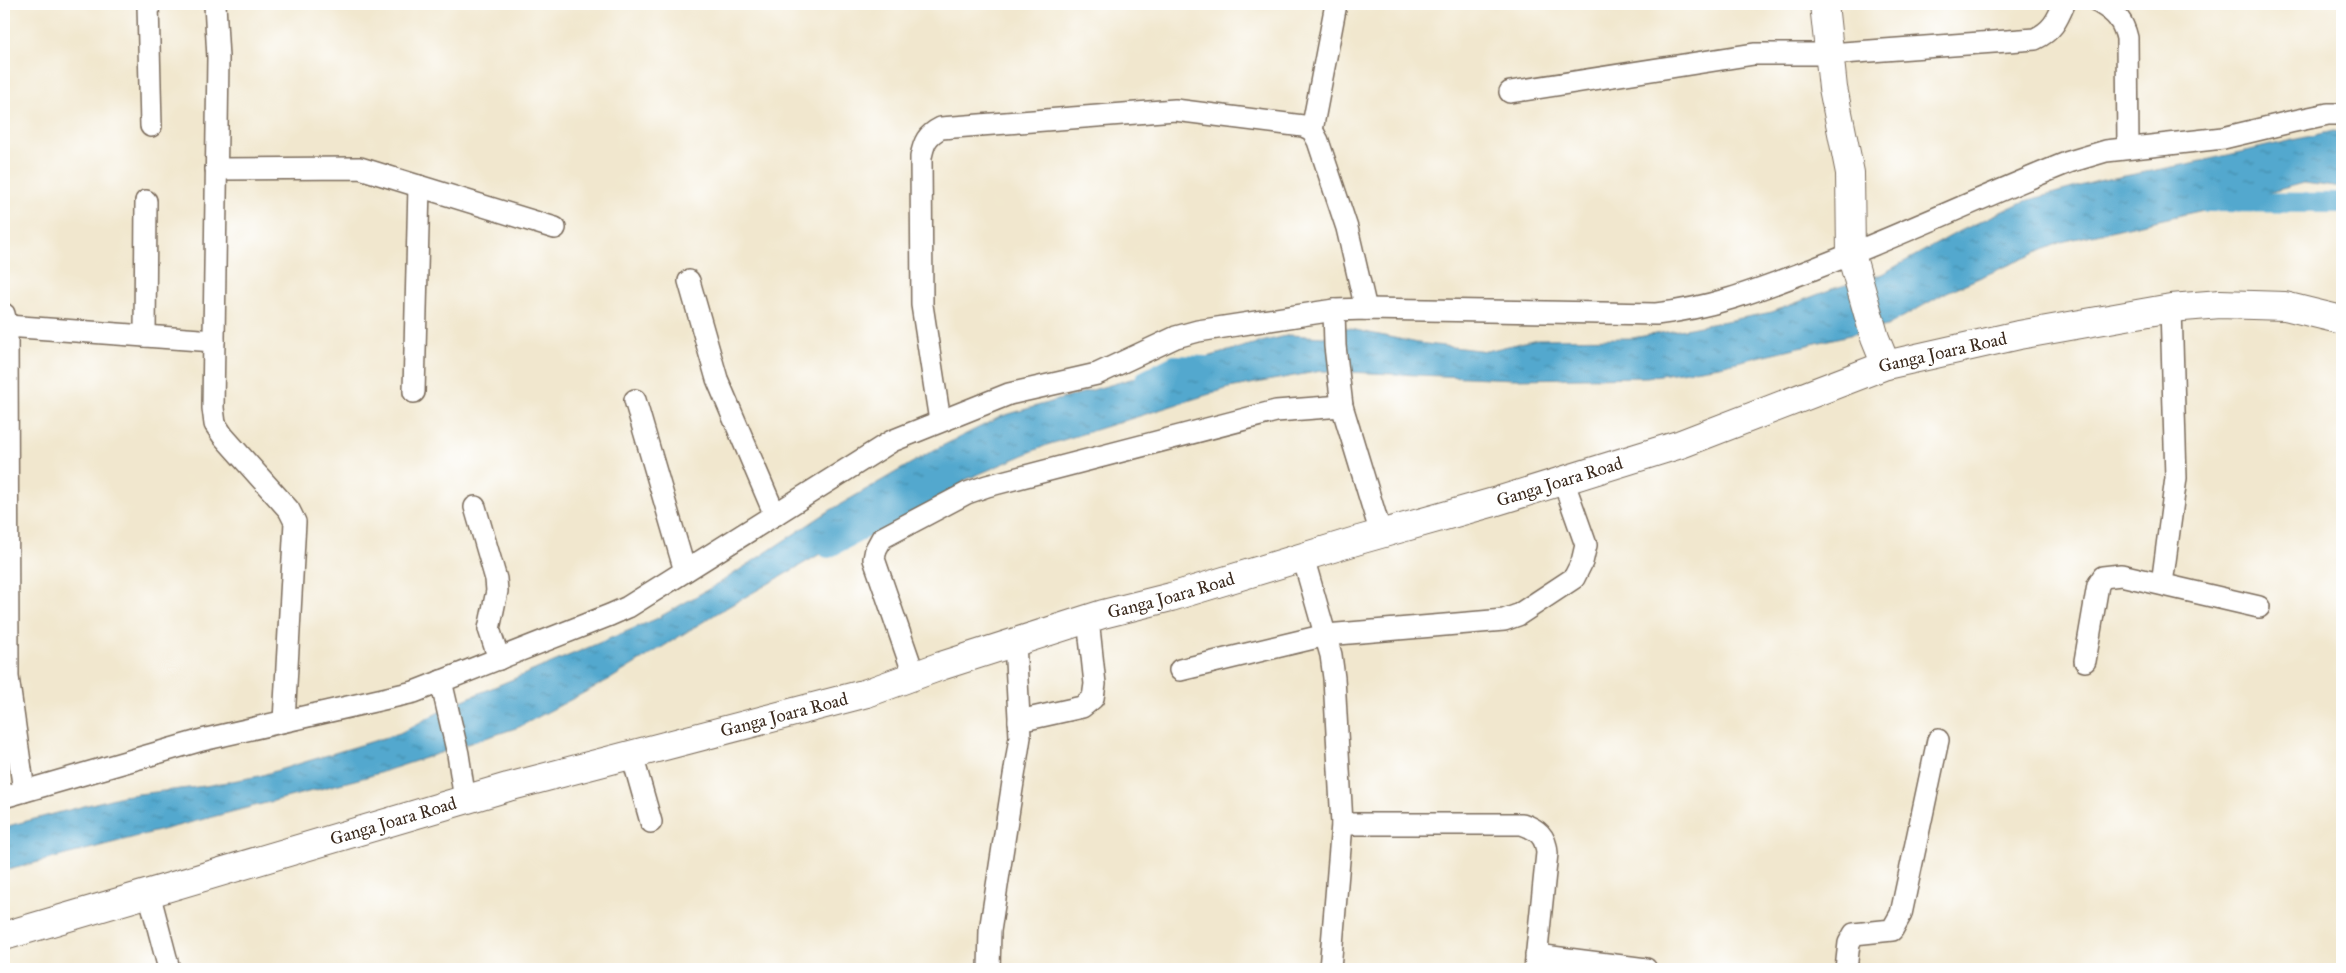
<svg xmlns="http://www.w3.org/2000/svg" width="2346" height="973" font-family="'IM FELL Great Primer',serif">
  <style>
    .water { fill: url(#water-ripples); stroke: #466976 }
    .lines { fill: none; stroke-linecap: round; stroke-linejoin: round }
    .canal { stroke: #52a8ce; stroke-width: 20 }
    .minor-casing { stroke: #7b6c5c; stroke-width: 24 }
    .secondary-casing { stroke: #7b6c5c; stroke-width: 30 }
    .minor { stroke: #fff; stroke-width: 21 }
    .secondary { stroke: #fff; stroke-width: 28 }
    .labels { text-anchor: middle; stroke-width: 4.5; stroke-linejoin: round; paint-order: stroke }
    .street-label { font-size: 18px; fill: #3b2a1e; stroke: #fff }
  </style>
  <defs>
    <pattern id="water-ripples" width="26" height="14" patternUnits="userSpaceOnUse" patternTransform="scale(1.25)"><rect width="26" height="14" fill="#52a8ce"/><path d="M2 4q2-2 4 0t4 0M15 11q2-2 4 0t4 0" fill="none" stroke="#4589a7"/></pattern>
  </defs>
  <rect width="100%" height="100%" fill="#fff"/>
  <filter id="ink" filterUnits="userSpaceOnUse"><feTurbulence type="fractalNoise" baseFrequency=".02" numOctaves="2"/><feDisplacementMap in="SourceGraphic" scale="10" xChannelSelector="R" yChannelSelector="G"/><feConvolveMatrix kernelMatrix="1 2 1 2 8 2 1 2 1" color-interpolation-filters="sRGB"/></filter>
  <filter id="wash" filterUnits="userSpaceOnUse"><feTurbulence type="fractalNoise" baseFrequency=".0096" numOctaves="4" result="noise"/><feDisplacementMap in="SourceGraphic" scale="20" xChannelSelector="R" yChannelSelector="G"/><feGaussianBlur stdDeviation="1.12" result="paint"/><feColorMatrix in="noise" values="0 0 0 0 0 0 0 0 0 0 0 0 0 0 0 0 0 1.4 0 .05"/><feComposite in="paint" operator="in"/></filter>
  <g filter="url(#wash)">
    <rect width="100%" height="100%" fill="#f1e7ce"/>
    <path class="water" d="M2333,131l9,1v56l-38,-5 -96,26 -147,33 -114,50 -60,34 -167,40 -73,11 -132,2 -194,-8 -92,17 -182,57 -143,61 -185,106 -107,66 -93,49 -149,49 -366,95v-44l118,-31 83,-10 54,-10 141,-43 56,-30 200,-84 65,-37 108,-71 105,-61 68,-34 247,-71 41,-10 34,2 22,-9 72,15 69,8 50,-12 95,-1 58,-10 82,-16 60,-23 50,-15 74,-41 66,-31 76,-21 90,-17z"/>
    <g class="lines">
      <g class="canal">
        <path d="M2207,202l135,1"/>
        <path d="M1144,381l31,-16 32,1"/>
        <path d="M828,548l125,-66"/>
      </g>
    </g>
  </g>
  <g filter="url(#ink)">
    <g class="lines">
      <g class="minor-casing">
        <g id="minor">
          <path d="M148,4l3,122"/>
          <path d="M215,4l3,54 -5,350 2,16 8,12 66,74 6,12 -11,199"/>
          <path d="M2101,4c15,9 22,17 26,34l1,109"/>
          <path d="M1510,92l244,-38h75l206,-15c17,-8 22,-18 29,-35"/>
          <path d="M1312,130l24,-126"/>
          <path d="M216,169l144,-1 195,60"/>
          <path d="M689,281l28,98 58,136"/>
          <path d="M1334,310l1,36 7,60 39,128"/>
          <path d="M4,314l3,12 1,351 16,114"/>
          <path d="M7,326l207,15"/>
          <path d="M145,336l1,-135"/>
          <path d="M414,392l5,-206"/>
          <path d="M635,400l50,171"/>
          <path d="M940,421l-18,-116 -1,-148c3,-15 6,-22 20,-29l234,-18 128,16 9,4 6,11 29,87 19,81"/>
          <path d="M475,507l21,72 1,12 -8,38 10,30"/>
          <path d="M1303,557l28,98 3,23 8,146 -12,145"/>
          <path d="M2162,584l14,-106 -5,-170"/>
          <path d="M2085,661l13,-76 5,-8 18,-2 138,32"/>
          <path d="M1180,670l146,-35 178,-15 14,-5 56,-37 8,-16 4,-17 -23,-65"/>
          <path d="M914,675l-40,-116 2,-10 6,-11 85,-45 20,-7 289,-75 66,-5"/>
          <path d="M441,681l17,73 7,46"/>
          <path d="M1019,721l63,-14 11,-9 2,-14 -7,-65"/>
          <path d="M632,755l19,67"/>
          <path d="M4,797l198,-57 212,-48 196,-77 18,-8 264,-166 117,-47 88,-20 79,-37 22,-6 136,-21 32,-1 290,5c61,-7 104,-25 160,-46 85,-33 168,-72 253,-106l37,-11 117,-13 67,-16 38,-8h14"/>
          <path d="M1342,824h180c15,5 24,12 25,29l-12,116"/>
          <path d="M149,893l20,76"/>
          <path d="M1536,955l110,14"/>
          <path d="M989,969l1,-38 30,-194 -5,-95"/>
          <path d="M1846,969l3,-26 5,-9 38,-4 9,-16 37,-174"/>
        </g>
      </g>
      <g class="secondary-casing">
        <g id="secondary">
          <path d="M1824,4l9,84 17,85 1,81 24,84 11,27"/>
          <path id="s1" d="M4,936l504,-149 359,-94 74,-27 162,-52 68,-17 188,-57 135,-38 187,-58 205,-79 133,-30 152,-27 49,-4 65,2 57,14"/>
        </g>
      </g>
      <use href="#minor" class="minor"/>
      <use href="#secondary" class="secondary"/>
    </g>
  </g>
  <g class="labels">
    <g class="street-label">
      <text dy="6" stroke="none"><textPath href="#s1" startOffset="2026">Ganga Joara Road</textPath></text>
      <text dy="6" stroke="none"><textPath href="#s1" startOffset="1621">Ganga Joara Road</textPath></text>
      <text dy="6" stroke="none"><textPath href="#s1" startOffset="1216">Ganga Joara Road</textPath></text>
      <text dy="6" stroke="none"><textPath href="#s1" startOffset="811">Ganga Joara Road</textPath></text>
      <text dy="6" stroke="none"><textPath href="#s1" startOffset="406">Ganga Joara Road</textPath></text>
    </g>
  </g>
  <rect width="2346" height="973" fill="none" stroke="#fff" stroke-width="20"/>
</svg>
